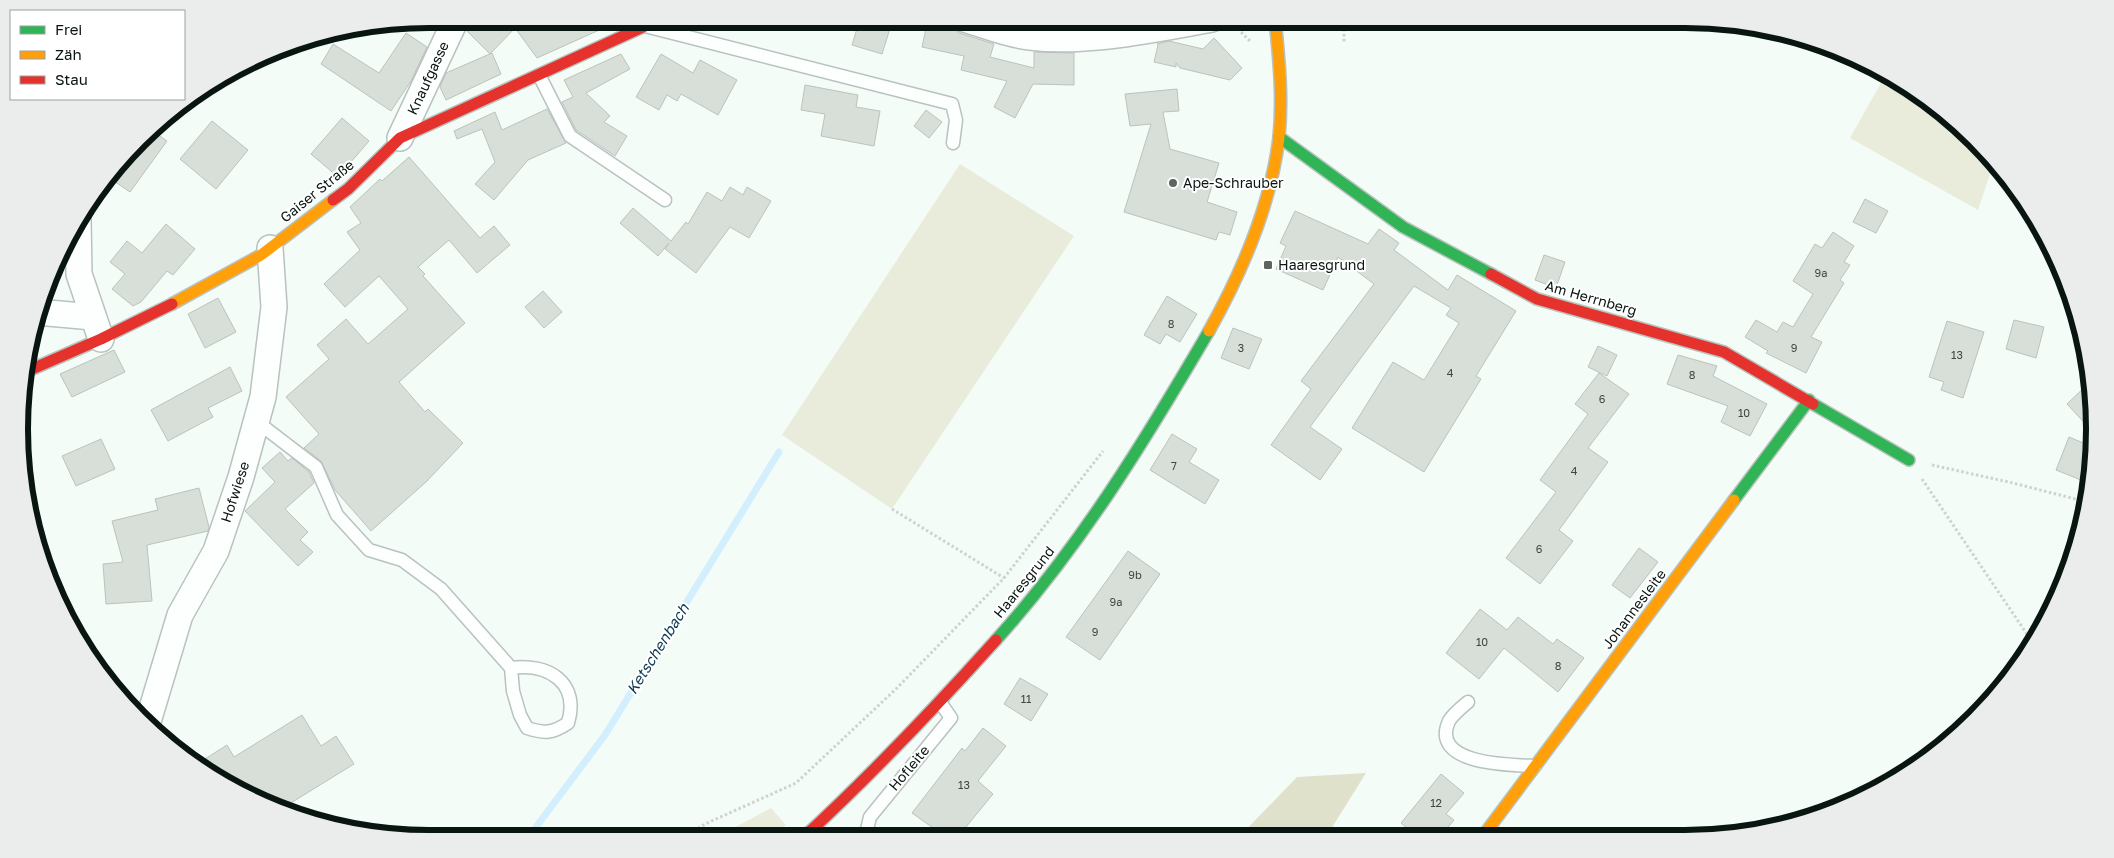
<svg xmlns="http://www.w3.org/2000/svg" width="2114" height="858" font-family="'Golos Text',sans-serif">
  <style>
    .green { fill: #eaecdb }
    .forest { fill: #e0e1cb }
    .lines { fill: none; stroke-linecap: round; stroke-linejoin: round }
    .stream { stroke: #d3eefd; stroke-width: 7 }
    .building { fill: #d7dfd8; stroke: #bcc3bc }
    .lane-casing { stroke: #b8c2be; stroke-width: 15 }
    .street-casing { stroke: #b8c2be; stroke-width: 28 }
    .fast-casing { stroke: #b8c2be; stroke-width: 14 }
    .slow-casing { stroke: #b8c2be; stroke-width: 14 }
    .jam-casing { stroke: #b8c2be; stroke-width: 14 }
    .path { stroke: #cfd2d1; stroke-width: 3; stroke-dasharray: 2.5 2.5; stroke-linecap: butt }
    .lane { stroke: #fdfffe; stroke-width: 12 }
    .street { stroke: #fdfffe; stroke-width: 25 }
    .fast { stroke: #30b455; stroke-width: 11 }
    .slow { stroke: #ff9f0a; stroke-width: 11 }
    .jam { stroke: #e5322d; stroke-width: 11 }
    .poi-dot { fill: #5b6661; stroke: #fff; stroke-width: 2 }
    .labels { text-anchor: middle; stroke-width: 4; stroke-linejoin: round; paint-order: stroke }
    .number-label { font-size: 11px; fill: #3c4842 }
    .street-label { font-size: 14px; fill: #081510; stroke: #fff }
    .poi-label { font-size: 14px; fill: #081510; stroke: #fff; text-anchor: start }
    .water-label { font-size: 15px; font-style: italic; fill: #0c3850; stroke: #fff }
    .rim { fill: none; stroke: #081510; stroke-width: 6 }
  </style>
  <rect width="100%" height="100%" fill="#f4fcf8"/>
  <g class="green">
    <path d="M1887,72l68,48 39,42 -16,48 -128,-72z"/>
    <path d="M960,164l114,72 -182,273 -110,-74z"/>
    <path d="M771,808l15,17 -22,13h-49z"/>
  </g>
  <path class="forest" d="M1366,773l-40,64h-87l58,-60z"/>
  <g class="lines">
    <path class="stream" d="M527,839l78,-104 174,-283"/>
  </g>
  <g class="building">
    <path d="M470,19h131l5,8 -69,31 -22,-30 -25,26 -24,-24z"/>
    <path d="M860,19h33l-11,35 -30,-9z"/>
    <path d="M928,19l22,2 3,7 6,5 35,11 -4,13 44,11v-16l40,1v32l-41,-1 -18,34 -21,-11 13,-26 -46,-11 3,-14 -42,-9z"/>
    <path d="M406,33l21,14 -16,34 -20,30 -70,-47 12,-20 46,29z"/>
    <path d="M1214,38l28,30 -12,12 -50,-12 -4,-5v4l-22,-5 4,-17 -1,-1 12,-3 34,8z"/>
    <path d="M492,53l9,21 -55,26 -6,-13 6,-14z"/>
    <path d="M621,54l9,15 -44,24 24,23 -6,6 23,14 -12,20 -39,-26 -14,-28 11,-5 -9,-17z"/>
    <path d="M661,54l32,19 7,-13 37,20 -19,35 -37,-21 -4,7 -10,-6 -8,15 -23,-13z"/>
    <path d="M805,85l53,10 -2,12 24,4 -6,35 -53,-10 4,-22 -24,-4z"/>
    <path d="M1177,89l2,22 -16,1 7,37 49,14 -12,39 30,10 -7,23 -11,-3 -3,8 -92,-28 27,-88 -21,2 -5,-32z"/>
    <path d="M547,109l19,34 -38,17 -34,40 -19,-16 20,-22 -13,-33 -25,10 -3,-8 41,-19 7,18z"/>
    <path d="M926,110l16,12 -13,16 -15,-12z"/>
    <path d="M342,118l27,23 -31,36 -27,-23z"/>
    <path d="M212,121l36,29 -32,39 -36,-30z"/>
    <path d="M151,130l16,11 -37,51 -19,-13z"/>
    <path d="M409,157l71,81 14,-12 16,19 -33,28 -28,-33 -31,27 7,7 -2,2 42,47 -66,59 26,30 3,-3 35,34 -37,39 -55,49 -36,-41 -14,-29 -17,-13 15,-14 -33,-37 43,-38 -12,-14 29,-26 22,25 40,-35 -29,-33 -34,31 -21,-23 36,-34 -13,-18 14,-9 -11,-16 30,-28 2,2z"/>
    <path d="M730,187l13,8 4,-8 24,14 -22,37 -19,-11 -34,46 -31,-24 4,-6 -11,13 -38,-33 13,-15 38,33 15,-19 2,2 19,-32 15,9z"/>
    <path d="M1865,199l23,12 -12,22 -23,-11z"/>
    <path d="M1295,211l73,33 11,-15 20,14 -5,7 54,40 9,-15 59,36 -40,65 5,3 -57,93 -72,-44 41,-66 31,18 35,-57 -13,-8 5,-7 -37,-22 -104,141 32,22 -22,31 -49,-35 40,-56 -10,-8 73,-97 -36,-27 -15,33 -47,-21 10,-23 -6,-3z"/>
    <path d="M166,224l29,25 -22,26 -6,-4 -26,31 -8,4 -21,-17 13,-15 -15,-12 17,-21 15,12z"/>
    <path d="M1833,232l21,14 -10,16 6,3 -10,15 4,3 -33,54 11,5 -16,31 -40,-20 2,-2 -23,-14 11,-17 21,12 6,-10 10,5 20,-33 -20,-13 22,-37 7,4z"/>
    <path d="M1544,255l21,7 -9,26 -21,-8z"/>
    <path d="M543,291l19,21 -18,16 -19,-21z"/>
    <path d="M1167,296l30,18 -17,28 -14,-8 -6,10 -16,-9z"/>
    <path d="M218,298l18,34 -31,16 -17,-34z"/>
    <path d="M2014,320l30,7 -8,31 -30,-9z"/>
    <path d="M1947,321l37,11 -21,66 -22,-8 3,-8 -15,-5z"/>
    <path d="M1233,328l29,11 -13,30 -28,-11z"/>
    <path d="M1598,346l19,9 -10,21 -19,-9z"/>
    <path d="M114,350l11,22 -53,25 -12,-23z"/>
    <path d="M1678,355l39,11 -4,10 54,28 -17,32 -29,-14 7,-16 -61,-22z"/>
    <path d="M230,367l12,24 -34,17 5,9 -45,24 -17,-31z"/>
    <path d="M1599,373l30,21 -41,54 20,14 -49,68 14,11 -33,43 -34,-26 50,-66 -16,-12 48,-66 -13,-10z"/>
    <path d="M2091,381l3,21 -1,30 -26,-28z"/>
    <path d="M1172,434l25,15 -8,13 30,18 -14,24 -55,-34z"/>
    <path d="M2069,437l24,10 -2,37 -35,-14z"/>
    <path d="M101,439l14,30 -39,17 -14,-30z"/>
    <path d="M280,452l8,9 4,-3 17,14 5,11 -29,26 23,23 -8,8 13,12 -15,14 -53,-55 30,-29 -13,-14z"/>
    <path d="M199,488l10,39 -1,4 -61,14 5,56 -46,3 -3,-40 20,-2 -11,-41 46,-11 -3,-11z"/>
    <path d="M1639,548l19,14 -28,36 -18,-13z"/>
    <path d="M1128,551l32,23 -60,86 -34,-23z"/>
    <path d="M1480,609l27,21 11,-13 35,27 4,-5 27,19 -26,34 -54,-44 -25,31 -33,-26z"/>
    <path d="M1020,678l28,16 -17,27 -27,-17z"/>
    <path d="M302,715l19,31 15,-10 18,28 -73,45 -84,-45 30,-19 7,12z"/>
    <path d="M983,728l23,18 -28,35 15,13 -36,44h-32l8,-10 -21,-15 50,-65 3,3z"/>
    <path d="M1441,774l23,19 -18,21 8,6 -14,17h-23l-16,-14z"/>
  </g>
  <g class="lines">
    <g class="lane-casing">
      <g id="lane">
        <path d="M645,26l307,78 4,16 -3,23"/>
        <path d="M539,75l31,61 95,64"/>
        <path d="M256,421l60,46 21,48 32,35 33,10 39,29 70,79 2,23 7,24 7,13c18,6 26,5 41,-5 12,-41 -20,-60 -57,-55"/>
        <path d="M1468,702c-6,5 -15,12 -19,19 -20,44 62,44 86,45"/>
        <path d="M865,838l5,-21 81,-99 -11,-16"/>
      </g>
    </g>
    <g class="street-casing">
      <g id="street">
        <path d="M964,19c21,6 44,16 66,18 57,7 126,-8 182,-18"/>
        <path d="M400,138l56,-119"/>
        <path d="M78,218l1,56 22,65"/>
        <path d="M37,312l56,5"/>
        <path d="M147,725l33,-110 36,-64 25,-74 22,-80 11,-90 -4,-59"/>
      </g>
    </g>
    <g class="fast-casing">
      <g id="fast">
        <path d="M1279,137l124,90 88,47"/>
        <path d="M1813,404l96,56"/>
        <path d="M1734,500l75,-100"/>
        <path d="M996,640c84,-93 150,-201 213,-309"/>
      </g>
    </g>
    <g class="slow-casing">
      <g id="slow">
        <path d="M172,304l89,-49 72,-55"/>
        <path d="M1209,331c33,-59 62,-125 70,-194 4,-39 0,-79 -4,-118"/>
        <path d="M1483,836l251,-336"/>
      </g>
    </g>
    <g class="jam-casing">
      <g id="jam">
        <path d="M333,200l15,-11 52,-51 245,-112 9,-7"/>
        <path d="M1491,274l46,25 187,53 89,52"/>
        <path d="M23,373l78,-34 71,-35"/>
        <path d="M803,838c68,-63 131,-129 193,-198"/>
      </g>
    </g>
    <g class="path">
      <path d="M1344,19v25"/>
      <path d="M1234,25l17,17"/>
      <path d="M1932,465l81,18 74,19"/>
      <path d="M1922,479l111,164"/>
      <path d="M892,509l112,69"/>
      <path d="M681,839l24,-15 91,-41 100,-94 108,-111 99,-127"/>
    </g>
    <use href="#lane" class="lane"/>
    <use href="#street" class="street"/>
    <use href="#fast" class="fast"/>
    <use href="#slow" class="slow"/>
    <use href="#jam" class="jam"/>
  </g>
  <g class="poi-dot">
    <circle cx="1173" cy="183" r="5"/>
    <rect x="1263" y="260" width="10" height="10" rx="2.5"/>
  </g>
  <g class="labels">
    <g class="number-label">
      <text x="1821" y="277">9a</text>
      <text x="1171" y="328">8</text>
      <text x="1241" y="352">3</text>
      <text x="1794" y="352">9</text>
      <text x="1957" y="359">13</text>
      <text x="1450" y="377">4</text>
      <text x="1692" y="379">8</text>
      <text x="1602" y="403">6</text>
      <text x="1744" y="417">10</text>
      <text x="1174" y="470">7</text>
      <text x="1574" y="475">4</text>
      <text x="1539" y="553">6</text>
      <text x="1135" y="579">9b</text>
      <text x="1116" y="606">9a</text>
      <text x="1095" y="636">9</text>
      <text x="1482" y="646">10</text>
      <text x="1558" y="670">8</text>
      <text x="1026" y="703">11</text>
      <text x="964" y="789">13</text>
      <text x="1436" y="807">12</text>
    </g>
    <g class="street-label">
      <text transform="translate(428 78) rotate(-65)" y="5">Knaufgasse</text>
      <text transform="translate(317 191) rotate(-39)" y="5">Gaiser Straße</text>
      <text transform="translate(1591 298) rotate(16)" y="5">Am Herrnberg</text>
      <text transform="translate(235 492) rotate(-72)" y="5">Hofwiese</text>
      <text transform="translate(1024 582) rotate(-51)" y="5">Haaresgrund</text>
      <text transform="translate(1634 609) rotate(-53)" y="5">Johannesleite</text>
      <text transform="translate(909 768) rotate(-50)" y="5">Hofleite</text>
    </g>
    <g class="poi-label">
      <text x="1183" y="188">Ape-Schrauber</text>
      <text x="1278" y="270">Haaresgrund</text>
    </g>
    <g class="water-label">
      <text transform="translate(658 649) rotate(-58)" y="5">Ketschenbach</text>
    </g>
  </g>
  <path d="M0 0H2114V858H0ZM429 28H1685A401 401 0 0 1 2086 429V429A401 401 0 0 1 1685 830H429A401 401 0 0 1 28 429V429A401 401 0 0 1 429 28Z" fill="#ebecec" fill-rule="evenodd"/>
  <path class="rim" d="M429 28H1685A401 401 0 0 1 2086 429V429A401 401 0 0 1 1685 830H429A401 401 0 0 1 28 429V429A401 401 0 0 1 429 28Z"/>
  <rect x="10" y="10" width="175" height="90" fill="#ffffff" stroke="#9ca19f"/>
  <rect x="20" y="26" width="25" height="8" fill="#30b455" stroke="#9ca19f"/>
  <text x="55" y="35" font-size="15" fill="#081510">Frei</text>
  <rect x="20" y="51" width="25" height="8" fill="#ff9f0a" stroke="#9ca19f"/>
  <text x="55" y="60" font-size="15" fill="#081510">Zäh</text>
  <rect x="20" y="76" width="25" height="8" fill="#e5322d" stroke="#9ca19f"/>
  <text x="55" y="85" font-size="15" fill="#081510">Stau</text>
</svg>
